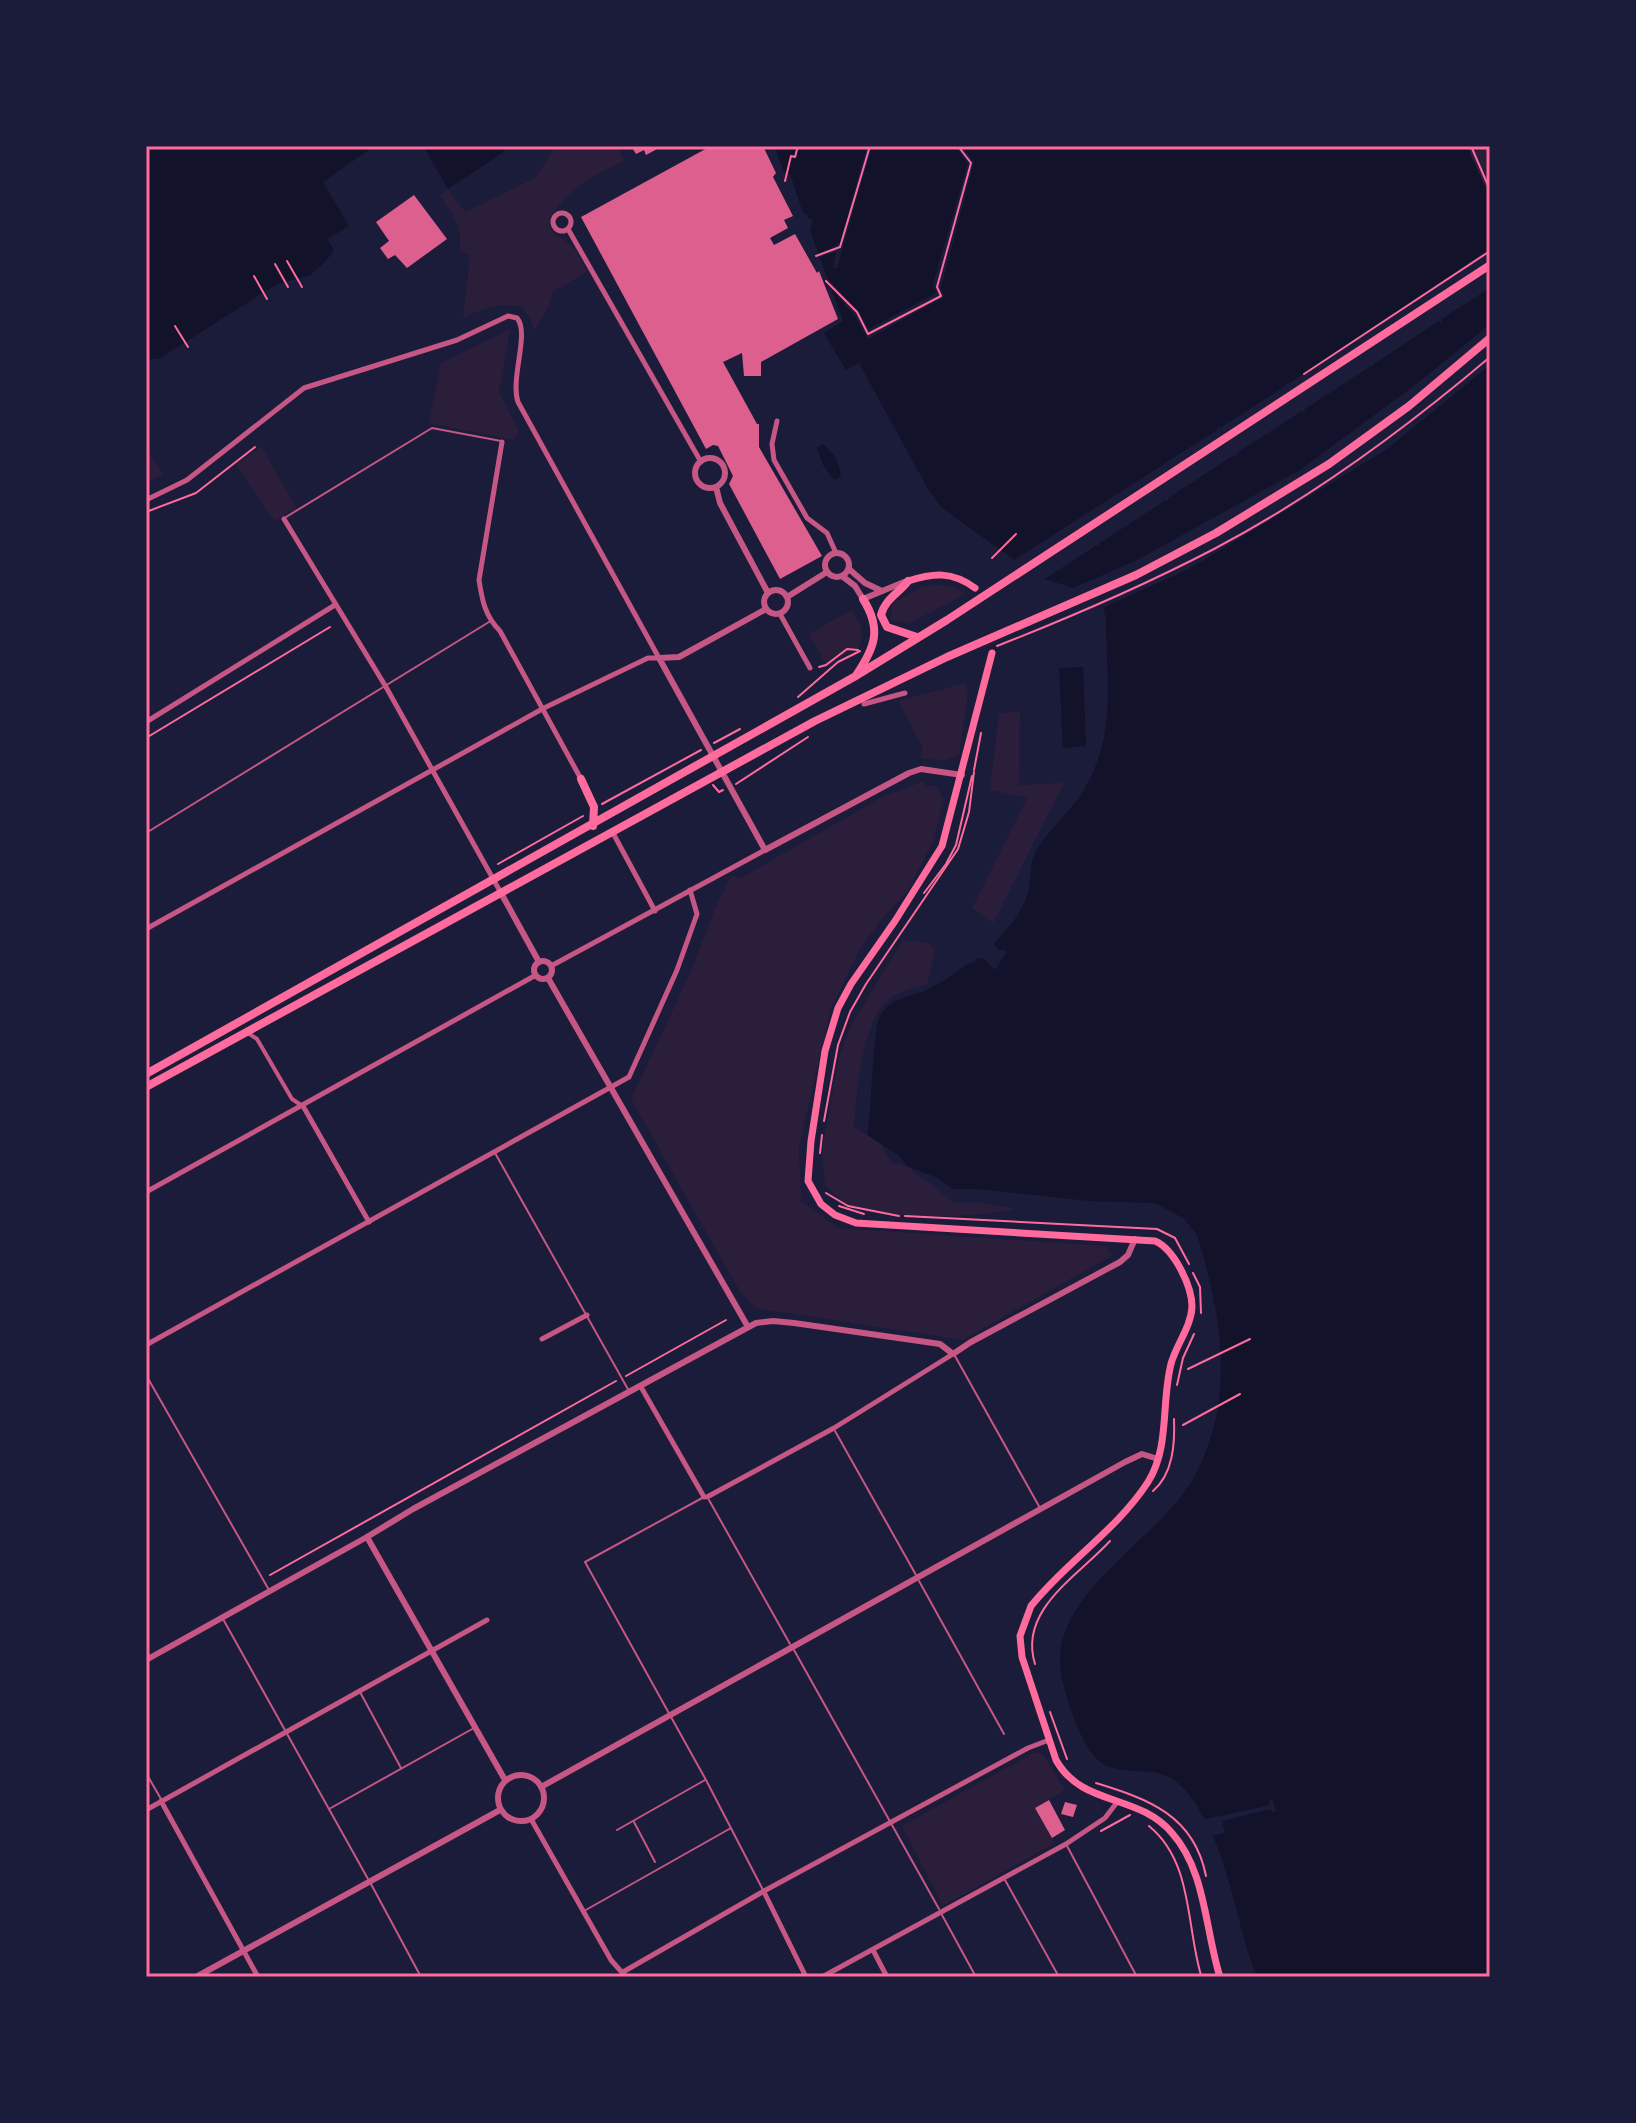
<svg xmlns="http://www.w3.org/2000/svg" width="1636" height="2123" font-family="'Source Serif 4',serif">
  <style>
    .green { fill: #2a1e3b }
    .water { fill: #12122b }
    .pier { fill: #1b1b3a }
    .building { fill: #dd5f8e }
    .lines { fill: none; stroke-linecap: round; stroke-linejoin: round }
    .path { stroke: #ff6b9d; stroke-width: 2 }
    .service { stroke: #c65784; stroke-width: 2 }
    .pedestrian { stroke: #c65784; stroke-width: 4 }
    .minor { stroke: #c65784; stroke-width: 5 }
    .tertiary { stroke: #c65784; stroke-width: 6 }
    .secondary { stroke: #ff6b9d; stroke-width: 7 }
    .trunk { stroke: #ff6b9d; stroke-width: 8 }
    .neatline { fill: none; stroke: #ff6b9d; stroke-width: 3 }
  </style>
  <rect width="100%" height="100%" fill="#1b1b3a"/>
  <g class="green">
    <path d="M556,146h61l7,15c-34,16 -54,26 -75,58 1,19 15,17 25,29 5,7 9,16 13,24l-34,20 -4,13 -15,26 -3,-11 -9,-13c-23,-5 -38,1 -59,11l7,-63 -11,-4c4,-26 -5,-34 -19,-55l8,-7 17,23 70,-34z"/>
    <path d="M1467,146h23v52l-21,-47z"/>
    <path d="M510,329l-11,63 20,40 -6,8 -84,-17 12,-60z"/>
    <path d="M261,446l36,62 -23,13 -38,-57z"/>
    <path d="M146,448l17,27 -17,7z"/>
    <path d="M934,584l20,3 13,6 -58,31 -18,-4 1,-16 29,-17z"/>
    <path d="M851,610c9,14 15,22 8,38l-19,9 -12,11 -19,-34z"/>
    <path d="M965,683l3,10 -9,62 -16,6 -22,-3 1,-12 -24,-45z"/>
    <path d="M1020,712l-1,73 45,-2 -71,140 -21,-15 55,-110 -37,-8 9,-77z"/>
    <path d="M924,781v6l11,-2 9,13 -11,44 -25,49 -28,30 -20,28 -29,59 -32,139 2,54 37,27 267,18 8,9 -150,85 -207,-32 -17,-18 -108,-191 61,-130 24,-63 16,-31 7,4 143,-82z"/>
    <path d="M903,940l26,3 6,8 -8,33c-11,4 -26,7 -35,13 -31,21 -35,96 -38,130l25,15 13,21 15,3 48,37h25l36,6c-36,8 -134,13 -166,-4 -9,-4 -17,-13 -25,-19l-3,-36 16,-89 12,-34z"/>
    <path d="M1035,1752l9,3 21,35 -30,18 20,35 -112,63 -41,-80z"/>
  </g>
  <g class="water">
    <path d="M146,146h228l-51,36 26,44 -22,13 7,11 -8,11 -16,14 -33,9 -117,74 -14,2z"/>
    <path d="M423,146h86c-6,9 -48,33 -61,43z"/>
    <path d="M774,146h693l23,52v63l-6,10 6,6v1700h-233c-24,-60 -27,-128 -67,-181 -27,-35 -46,-19 -81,-29 -25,-8 -44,-70 -48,-94 -12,-80 97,-132 132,-194 42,-75 30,-156 7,-235l-4,-11 -13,-15 -28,-15 -65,-2 -112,-12h-26l-14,-11 -31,-12 -9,-11 -31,-20c5,-30 4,-60 8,-91 1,-9 1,-20 6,-29 9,-18 36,-19 52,-28 16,-9 31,-20 46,-31 21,-17 43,-39 50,-67 2,-12 1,-25 6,-36 11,-20 32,-38 45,-57 38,-57 26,-115 26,-177l-3,-12 -13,-14 -52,-16 -97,-70 -13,-18 -69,-126 -13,7 -22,-37 19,-12 -33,-91 3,-10 -6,-2 1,-4 -5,-1 -13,-39 -6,-2z"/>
    <path d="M823,444c13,14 15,13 18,33l-7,3 -11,-15 -6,-17z"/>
    <path d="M1083,667l3,79 -23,2 -4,-80z"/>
  </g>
  <g class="pier">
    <path d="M867,146h5l-35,122h-4l3,-16 -19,6 -1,-3 24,-12z"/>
    <path d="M955,146h7l12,16 -33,126 3,9 -76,42 -14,-24 -26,-30 -5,-11 34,35 12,20 67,-36 -3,-9 35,-121z"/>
    <path d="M1490,248v40l-48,31 -1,4 -2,-2 -65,43 -1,3 -2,-1 -66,43 -1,4 -2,-2 -65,42 -1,4 -2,-2 -66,43v4l-2,-2 -66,43 -1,4 -2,-2 -57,37 -29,-20 206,-132 1,-4 2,2 65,-42 1,-4 2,2 66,-43v-4l2,2 67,-43 -2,-3 4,1z"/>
    <path d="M1490,324v41l-104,85 -197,119 -89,40 -7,-11 -27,-7 69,-30 165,-91 119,-88z"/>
    <path d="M990,941l10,10 2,-2 5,3 -12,18 -12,-12 -6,1 -3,4 -10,-1z"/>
    <path d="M1273,1799l3,13 -4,1 -1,-4 -49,12 3,12 -16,3 -8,-16 69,-15 -1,-5z"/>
  </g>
  <g class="building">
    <path d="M631,146h27l1,2 -13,7 -2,-5 -8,4z"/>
    <path d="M711,146h52l13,27 -3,4 20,39 -9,4 4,8 -18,10 4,7 21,-11 22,39 2,-2 19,48 -77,43v14h-17l-2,-23 -19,9 34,62h2v23l63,109 -42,23 -51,-95 4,-8 -15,-30 -5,-1 -7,4 -125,-232z"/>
    <path d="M414,195l33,44 -40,29 -12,-13 -7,4 -8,-11 9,-7 -13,-19z"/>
    <path d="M1049,1800l16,30 -13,8 -17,-30z"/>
    <path d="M1065,1802l12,3 -4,12 -12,-3z"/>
  </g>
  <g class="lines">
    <g class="path">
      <path d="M1471,146l19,44"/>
      <path d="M785,181l6,-25 4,1 3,-11"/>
      <path d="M816,256l24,-9 30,-101"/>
      <path d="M287,261l15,26"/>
      <path d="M275,264l13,23"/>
      <path d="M254,276l13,23"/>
      <path d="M826,281l31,31 11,22 73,-38 -4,-9 34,-124 -13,-17"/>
      <path d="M175,326l13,21"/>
      <path d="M1304,374l186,-123"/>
      <path d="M146,512l50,-19 59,-46"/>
      <path d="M992,558l24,-24"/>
      <path d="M997,646c74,-29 146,-60 217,-97 99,-52 191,-120 276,-192"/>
      <path d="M819,667l7,-2 21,-16 11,1"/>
      <path d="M798,697l40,-35 22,-11"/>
      <path d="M146,738l184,-111"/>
      <path d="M714,743l26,-14"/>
      <path d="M974,770l7,-37"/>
      <path d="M736,784l72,-47"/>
      <path d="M713,785l6,7 4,-2"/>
      <path d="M602,804l99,-54"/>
      <path d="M498,864l85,-48"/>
      <path d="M924,893l22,-29 10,-19 16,-69"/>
      <path d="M824,1121l14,-76 12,-33 16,-28 92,-135 11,-37 5,-40"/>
      <path d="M820,1153l2,-18"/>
      <path d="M826,1193l22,13 51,10"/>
      <path d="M839,1206l25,8"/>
      <path d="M905,1216l252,13 18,9 14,26"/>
      <path d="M1193,1273l7,14 1,26"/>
      <path d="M1188,1369l62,-30"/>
      <path d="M626,1376l100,-56"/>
      <path d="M1177,1385l6,-27 11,-24"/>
      <path d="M1183,1425l57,-31"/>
      <path d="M1153,1491c20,-17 22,-47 21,-72"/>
      <path d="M270,1575l346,-194"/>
      <path d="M1035,1664c-17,-54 43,-88 75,-123"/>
      <path d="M1050,1712l17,47"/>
      <path d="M1096,1783c52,16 98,32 110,93"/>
      <path d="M1149,1826c44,36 37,99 52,149"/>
      <path d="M1101,1831l29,-16"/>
    </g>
    <g class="service">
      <path d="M286,517l146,-89 69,13"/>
      <path d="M146,833l343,-211"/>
      <path d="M495,1153l134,238"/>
      <path d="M955,1356l85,152"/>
      <path d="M146,1375l123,215"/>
      <path d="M835,1431l81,144"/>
      <path d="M704,1497l-119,65 121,218 57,110"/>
      <path d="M709,1500l81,144"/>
      <path d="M919,1581l85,153"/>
      <path d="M223,1619l145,260"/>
      <path d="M794,1650l145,259"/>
      <path d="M360,1692l41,76"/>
      <path d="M146,1773l15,26"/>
      <path d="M329,1809l145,-81"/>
      <path d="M634,1822l21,40"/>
      <path d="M617,1830l88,-50"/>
      <path d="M1066,1844l71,133"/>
      <path d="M1005,1880l54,97"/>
      <path d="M371,1884l50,93"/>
      <path d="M584,1911l147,-83"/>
      <path d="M942,1915l34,62"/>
    </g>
    <path class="pedestrian" d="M248,1033l9,6 35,60 9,6"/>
    <g class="minor">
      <circle cx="562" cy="222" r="9"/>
      <path d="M568,229l133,233"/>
      <path d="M777,421l-5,23 2,16 33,58 20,15 9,20"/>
      <path d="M502,442l-23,138c3,20 6,36 21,51l81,148"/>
      <path d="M146,500l41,-20 117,-92 153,-48 51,-24 9,2c13,15 -7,60 1,84l141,256h-11l-104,50 -398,221"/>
      <path d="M284,519l102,168 115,206"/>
      <path d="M780,614l30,54"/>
      <path d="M864,704l41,-11"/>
      <path d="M146,722l189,-117"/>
      <path d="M613,833l42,78"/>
      <path d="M551,966l214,-116"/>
      <path d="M303,1106l66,116"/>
      <path d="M146,1192l390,-217"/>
      <path d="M542,1339l45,-24"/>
      <path d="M146,1345l483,-268 48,-107 20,-56 -7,-24"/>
      <path d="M641,1387l63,110"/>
      <path d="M707,1497l127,-69 119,-74"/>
      <path d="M161,1801l97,176"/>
      <path d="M146,1810l341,-190"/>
      <path d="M531,1819l80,141 15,17"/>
      <path d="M764,1892l42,85"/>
      <path d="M873,1950l14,27"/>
      <path d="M623,1972l141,-81 264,-143 21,-8"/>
      <path d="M822,1977l244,-133 39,-26 13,-17"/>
    </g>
    <g class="tertiary">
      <circle cx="710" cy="473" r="15"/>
      <path d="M716,487l4,16 48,90"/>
      <circle cx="837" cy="565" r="12"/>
      <path d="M849,569l16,14 17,8"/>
      <path d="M842,576l13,10 8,13 41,-17"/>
      <circle cx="776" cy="602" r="12"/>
      <path d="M787,597l40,-25"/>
      <path d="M766,609l-87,48 -20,1 106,192 144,-77 12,-4 41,6"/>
      <path d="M501,893l38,69"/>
      <circle cx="543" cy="970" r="9"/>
      <path d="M548,978l200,349"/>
      <path d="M367,1537l138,243"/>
      <path d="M146,1660l221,-123 46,-28 343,-186 17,-2 21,2 146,21 13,10 18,-12 149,-80 8,-7 7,-16"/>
      <circle cx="521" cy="1798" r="23"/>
      <path d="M541,1787l584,-325 17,-8 16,5"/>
      <path d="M196,1977l304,-167"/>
    </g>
    <g class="secondary">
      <path d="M908,581c25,-8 44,-10 67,7"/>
      <path d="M992,653l-50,193 -47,75 -44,63 -13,24 -13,43 -14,90 -3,40 13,23 14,11 21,8 299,18c19,8 37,45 37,66 -1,20 -16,38 -21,57 -10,39 -1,83 -23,118 -31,48 -82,80 -117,124l-11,30 2,21 34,103c26,47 82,33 116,73 34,38 33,97 48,144"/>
    </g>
    <g class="trunk">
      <path d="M908,581c-9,12 -23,18 -27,34l6,12 30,10"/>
      <path d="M857,674c18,-27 25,-45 6,-75"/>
      <path d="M581,779l13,28 -1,19"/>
      <path d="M146,1074l708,-397 93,-57 543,-355"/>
      <path d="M146,1087l669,-366 132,-64 189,-82 80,-42 113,-69 80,-58 81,-68"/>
    </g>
  </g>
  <rect width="1636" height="2123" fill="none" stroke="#1b1b3a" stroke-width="296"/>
  <rect x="148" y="148" width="1340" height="1827" class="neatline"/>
</svg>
